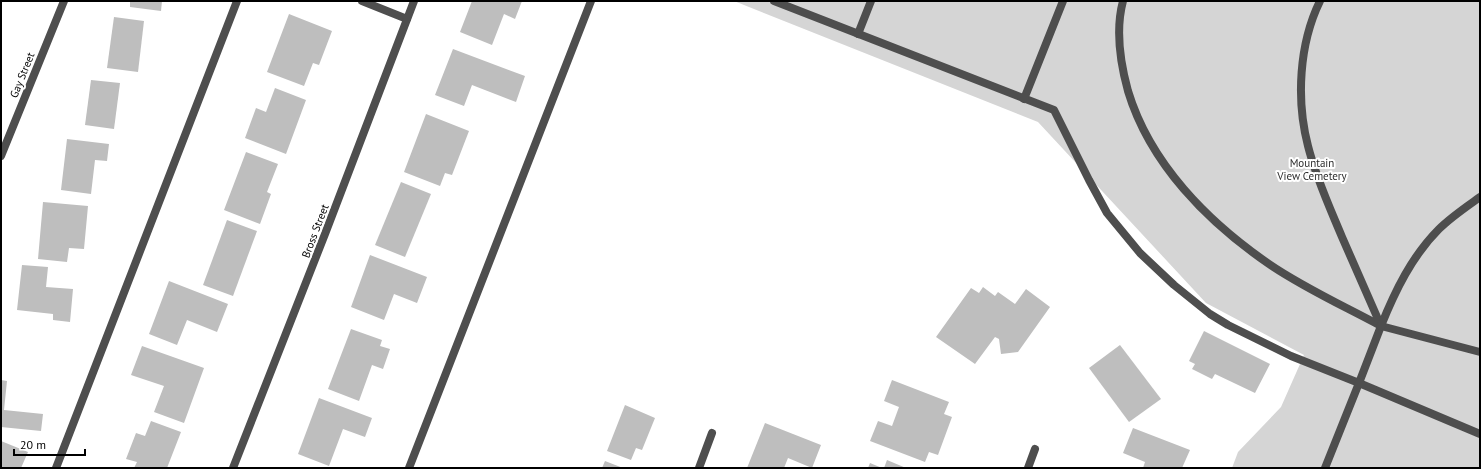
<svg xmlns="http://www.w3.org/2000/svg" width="1481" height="469" font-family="'PT Sans',sans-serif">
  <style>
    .green { fill: #d5d5d5 }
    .building { fill: #bebebe }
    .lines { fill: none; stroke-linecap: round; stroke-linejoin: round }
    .service { stroke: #4e4e4e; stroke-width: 8 }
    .minor { stroke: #4e4e4e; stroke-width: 8 }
    .labels { text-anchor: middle; stroke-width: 4; stroke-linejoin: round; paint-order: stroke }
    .street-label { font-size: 11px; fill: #000; stroke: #fff }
    .park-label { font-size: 11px; fill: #2c2c2c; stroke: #fff }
  </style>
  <rect width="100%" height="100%" fill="#fff"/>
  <path class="green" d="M734,1h746v467h-248l6,-16 43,-45 23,-52 -98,-52 -168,-181z"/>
  <g class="building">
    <path d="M130,1h32l-1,10 -31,-4z"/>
    <path d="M472,1h50l-7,18 -11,-5 -12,31 -32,-13z"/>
    <path d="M289,14l43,17 -13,34 -6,-2 -9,23 -37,-14z"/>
    <path d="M114,17l30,4 -6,51 -31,-4z"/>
    <path d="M453,49l72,27 -9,26 -44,-17 -8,21 -29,-11z"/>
    <path d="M91,80l29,3 -6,46 -29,-4z"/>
    <path d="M275,88l31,12 -20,54 -41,-16 11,-30 10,4z"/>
    <path d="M426,114l43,17 -17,44 -7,-2 -5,13 -36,-14z"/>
    <path d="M67,139l42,5 -2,17 -12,-1 -4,34 -30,-4z"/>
    <path d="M246,152l32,12 -11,28 4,2 -11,30 -36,-14z"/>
    <path d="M401,182l30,12 -26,63 -30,-12z"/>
    <path d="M43,202l45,4 -4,43 -15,-1 -2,14 -29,-3z"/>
    <path d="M227,220l30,11 -24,65 -30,-11z"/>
    <path d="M370,255l57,22 -10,26 -23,-9 -10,26 -33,-13z"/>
    <path d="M22,265l26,2 -2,20 27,2 -3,33 -17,-2v-6l-36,-4z"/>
    <path d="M169,281l59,23 -11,28 -30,-12 -10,25 -28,-11z"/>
    <path d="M983,287l12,9 3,-4 17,12 11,-15 24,18 -32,45 -17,2 -2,-15 -4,-2 -20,27 -39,-27 35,-49 8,5z"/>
    <path d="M351,329l31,11 -2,6 10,3 -7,20 -11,-4 -13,36 -31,-12z"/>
    <path d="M1204,331l66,33 -15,29 -40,-19 -3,5 -20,-10 3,-5 -6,-3z"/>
    <path d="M1120,345l41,54 -32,23 -40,-54z"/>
    <path d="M142,346l62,22 -20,55 -30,-11 10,-26 -33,-11z"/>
    <path d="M1,380l6,1 -3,29 39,4 -2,17 -40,-4z"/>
    <path d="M892,380l57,22 -5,12 8,3 -14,38 -9,-3 -4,10 -55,-21 8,-20 14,5 7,-19 -15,-6z"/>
    <path d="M319,398l53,20 -7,19 -22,-8 -14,37 -31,-12z"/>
    <path d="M625,405l30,13 -13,32 -6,-2 -5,12 -24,-9z"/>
    <path d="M151,421l30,11 -14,36h-33l3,-6 -11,-3 10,-26 9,3z"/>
    <path d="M765,423l56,22 -9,23 -24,-10 -4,10h-37z"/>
    <path d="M1133,428l57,22 -8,18h-39l2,-6 -22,-9z"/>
    <path d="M1,441l27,11 -7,16h-20z"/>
    <path d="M887,460l19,8h-22z"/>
    <path d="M605,461l18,7h-21z"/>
    <path d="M870,463l12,5h-14z"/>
  </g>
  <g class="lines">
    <g class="service">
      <path d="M774,1l280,109 35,70 18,33 33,40 34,32 36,29 18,11 63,31 68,27 22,-57 99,26"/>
      <path d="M1123,1c-8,30 -3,61 5,90 22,73 80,131 141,173 35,24 75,42 112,62"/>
      <path d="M1320,1c-21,43 -24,99 -12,145 8,32 22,62 34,91 13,30 26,60 39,89"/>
      <path d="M858,34l13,-33"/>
      <path d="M1024,99l39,-98"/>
      <path d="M1381,326c14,-35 31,-70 58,-97 12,-12 27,-22 41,-32"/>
      <path d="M56,468l181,-467"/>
      <path d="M409,468l182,-467"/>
      <path d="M1325,468l34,-85 121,51"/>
    </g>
    <g class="minor">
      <path d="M362,1l45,18"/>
      <path d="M1,156l63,-155"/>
      <path d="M233,468l92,-234 89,-233"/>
      <path d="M699,468l13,-35"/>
      <path d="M1028,468l7,-19"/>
    </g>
  </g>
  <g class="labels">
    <g class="street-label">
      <text transform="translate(22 75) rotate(-68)" y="4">Gay Street</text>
      <text transform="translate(315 231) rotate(-69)" y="4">Bross Street</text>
    </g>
    <g class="park-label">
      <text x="1312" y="167">Mountain<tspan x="1312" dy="13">View Cemetery</tspan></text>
    </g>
  </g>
  <rect width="1481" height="469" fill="none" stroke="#000000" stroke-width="4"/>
  <path d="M14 449v6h71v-6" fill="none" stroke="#000000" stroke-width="2"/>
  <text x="20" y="449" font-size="12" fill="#000000" stroke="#ffffff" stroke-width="3" paint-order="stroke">20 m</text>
</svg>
